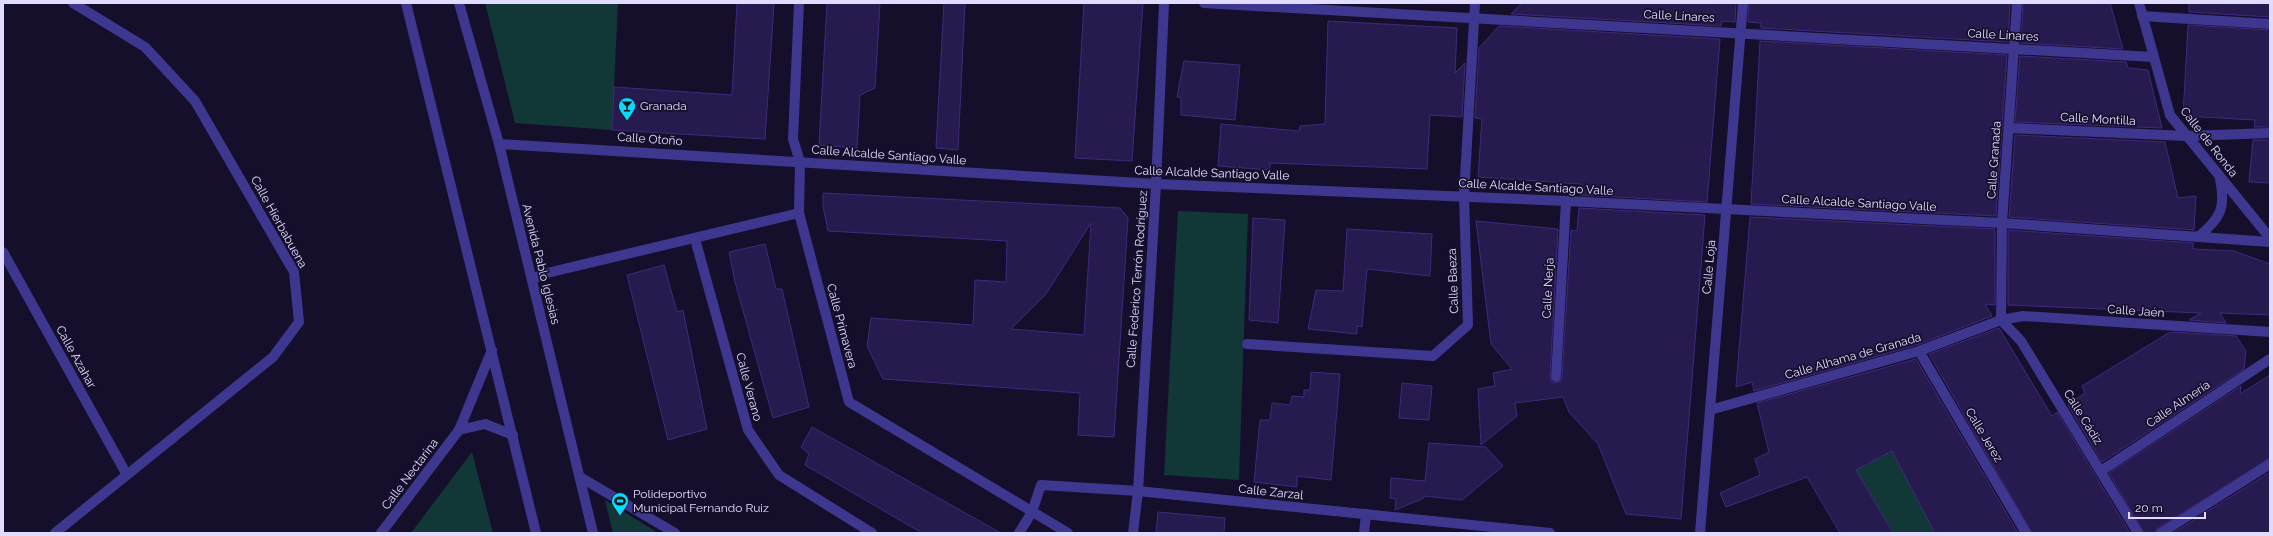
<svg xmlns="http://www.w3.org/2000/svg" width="2273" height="536" font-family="Raleway,sans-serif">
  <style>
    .green { fill: #123737 }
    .building { fill: #271a4f; stroke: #3e2a7d; fill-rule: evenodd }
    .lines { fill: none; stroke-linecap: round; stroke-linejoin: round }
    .minor { stroke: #3e378f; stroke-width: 10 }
    .labels { text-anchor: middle; stroke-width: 3.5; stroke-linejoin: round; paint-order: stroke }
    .street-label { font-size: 12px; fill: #e1dbff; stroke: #160f2c }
    .poi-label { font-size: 12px; fill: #e1dbff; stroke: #160f2c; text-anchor: start }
  </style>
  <rect width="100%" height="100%" fill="#160f2c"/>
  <g class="green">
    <path d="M485,3h133l-6,127 -97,-7z"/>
    <path d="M1178,211l70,3 -9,266 -75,-5z"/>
    <path d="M1896,449l39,84h-42l-37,-63z"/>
    <path d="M472,452l21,81h-82z"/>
    <path d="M605,500l53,33h-45z"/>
  </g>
  <g class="building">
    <path d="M737,3h37l-9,136 -153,-9 2,-43 118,8z"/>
    <path d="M827,3h53l-5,85 -15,7 -3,53 -38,-3z"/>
    <path d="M944,3h21l-7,147 -22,-2z"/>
    <path d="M1084,3h59l-11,158 -57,-3z"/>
    <path d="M1522,3h214l-1,19 -13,-1 -1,5 -210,-12z"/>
    <path d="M1749,3h261l-2,39 -247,-14v-5l-13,-1z"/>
    <path d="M2023,3h87l13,46 -102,-6z"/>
    <path d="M2189,3h81v14l-81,-5z"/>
    <path d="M1328,21l129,7 -2,45 10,-10 -3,54 -32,-2 -3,54 -157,-6v7l-52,-4 3,-42 78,7 1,-5 25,-2z"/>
    <path d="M2188,25l82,5v97h-16l1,-7 -72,-4z"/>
    <path d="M1499,26l221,13 -13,163 -127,-7 1,-11 -103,-7 4,-58 -7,-1 4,-70z"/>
    <path d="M1760,41l247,14 -11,161 -245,-12z"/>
    <path d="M2020,56l106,6 2,6 20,2 14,58 -147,-6z"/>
    <path d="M1184,61l56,4 -5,55 -54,-5v-17l-4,-1z"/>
    <path d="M2015,135l150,7 13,56 18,-2 -2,34 -185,-13z"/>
    <path d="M2253,140h17v43l-21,-1z"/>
    <path d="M823,193l297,15 8,10 -14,219 -36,-2 2,-42 -197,-14 -16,-33 4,-28 102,7 2,-45 31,2 1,-41 -179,-10 -5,-25zM1091,223l-7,112 -73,-6 35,-35z"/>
    <path d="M1579,208l126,7 -24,304 -55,-5 -28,-70 -29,-32 -6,-15 -48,6 2,13 -36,29 -3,-56 17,-3 -2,-13 19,-4 -21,-25 -15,-123 82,8 -8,148 2,5 4,1 5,-2 1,-4 9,-147 6,1z"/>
    <path d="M1750,217l245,12v76l-10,-1 7,12 -75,29 -163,46 -2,-9 -16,5z"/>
    <path d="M1253,218l32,2 -7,103 -29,-3z"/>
    <path d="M1347,229l85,5 -2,42 -63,-7 -5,58 -5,-1v8l-49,-5 8,-39 27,1z"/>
    <path d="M2008,230l185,13v6l41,2 36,13v51l-50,-2 6,10 -37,-3 12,-7 -193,-8z"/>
    <path d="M765,244l11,45h6l27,118 -36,11 -38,-136 -6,-30z"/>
    <path d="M664,265l13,47 6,-2 24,119 -39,11 -41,-165z"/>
    <path d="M1999,328l53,88 5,-4 73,121h-98l-103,-179z"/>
    <path d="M2170,332l66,4 10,15 -2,18 -142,93 -34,-57 17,-12 -3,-7z"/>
    <path d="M1916,359l102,174h-83l-43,-82 -36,19 37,63h-53l-33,-56 -81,30 -6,-14 40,-18 -5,-16 14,-7 -12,-49z"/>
    <path d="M1311,372l29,2 -9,106 -34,-4v11l-43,-5 6,-62h10l2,-17 18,2 2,-9 12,1v-7h6z"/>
    <path d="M2270,375v83l-112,70 -3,5h-11l-35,-60 132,-87 -1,8z"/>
    <path d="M1402,383l30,3 -3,34 -30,-2z"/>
    <path d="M812,427l189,106h-79l-117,-68 4,-11 -8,-7z"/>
    <path d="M1429,443l57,4 17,19 -41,34 -38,-4v2l-29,12 1,-11 -6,-1 1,-20 34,3z"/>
    <path d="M2270,472v61h-97z"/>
    <path d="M1158,512l67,6 -1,15h-68z"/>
  </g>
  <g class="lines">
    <g class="minor">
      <path d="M406,3l130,530"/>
      <path d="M459,3l40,141 94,389"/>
      <path d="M799,3l-6,136 7,23 -1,51 50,189 219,131"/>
      <path d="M1204,3l949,54"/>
      <path d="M2139,3l31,112 100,123"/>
      <path d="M2142,16l128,8"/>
      <path d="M2009,128l177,8 84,-3"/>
      <path d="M499,144l657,40 410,17 436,22 268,19"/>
      <path d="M2198,237c23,-19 28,-29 22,-58"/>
      <path d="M695,239l53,191 31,45 93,58"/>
      <path d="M3,252l124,223"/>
      <path d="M532,279l15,-6 252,-60"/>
      <path d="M2001,320l1,-97 15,-220"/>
      <path d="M2001,320l20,21 117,192"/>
      <path d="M1247,344l186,12 35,-31 -4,-129 11,-193"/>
      <path d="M1919,351l107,182"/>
      <path d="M1556,377l10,-176"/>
      <path d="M1710,410l209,-59 82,-31 22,-4 247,16"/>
      <path d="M459,430l26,-6 28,11"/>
      <path d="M2101,471l169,-112"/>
      <path d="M580,477l95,56"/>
      <path d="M55,533l218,-176 26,-35 -5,-50 -99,-171 -50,-54 -72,-44"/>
      <path d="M381,533l78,-103 33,-80"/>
      <path d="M1019,533l13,-21 9,-27 97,6 412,42"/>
      <path d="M1133,533l5,-42 18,-307 8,-181"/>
      <path d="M1364,533l2,-19"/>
      <path d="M1700,533l43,-530"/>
      <path d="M2161,533l109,-69"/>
    </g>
  </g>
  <defs>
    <g id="bar-pin" transform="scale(0.9)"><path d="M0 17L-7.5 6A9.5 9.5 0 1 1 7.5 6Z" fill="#07daff" stroke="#160f2c"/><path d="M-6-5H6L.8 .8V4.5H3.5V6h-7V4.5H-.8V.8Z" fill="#111"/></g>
    <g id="stadium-pin" transform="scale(0.9)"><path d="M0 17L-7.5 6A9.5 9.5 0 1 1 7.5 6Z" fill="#07daff" stroke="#160f2c"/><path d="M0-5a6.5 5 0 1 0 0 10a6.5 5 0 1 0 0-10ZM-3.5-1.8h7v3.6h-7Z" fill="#111"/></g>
  </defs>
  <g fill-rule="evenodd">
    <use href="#bar-pin" x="627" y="106"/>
    <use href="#stadium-pin" x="620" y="501"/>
  </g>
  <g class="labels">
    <g class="street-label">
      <text transform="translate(1679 16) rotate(3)" y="4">Calle Linares</text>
      <text transform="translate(2003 35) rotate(3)" y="4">Calle Linares</text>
      <text transform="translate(2098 119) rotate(3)" y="4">Calle Montilla</text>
      <text transform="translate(650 139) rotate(4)" y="4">Calle Otoño</text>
      <text transform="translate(2209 142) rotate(52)" y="4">Calle de Ronda</text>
      <text transform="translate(889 155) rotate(4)" y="4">Calle Alcalde Santiago Valle</text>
      <text transform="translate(1994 160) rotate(-86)" y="4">Calle Granada</text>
      <text transform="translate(1212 173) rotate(2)" y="4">Calle Alcalde Santiago Valle</text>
      <text transform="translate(1536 187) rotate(3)" y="4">Calle Alcalde Santiago Valle</text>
      <text transform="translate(1859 203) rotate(3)" y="4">Calle Alcalde Santiago Valle</text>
      <text transform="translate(279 222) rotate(61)" y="4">Calle Hierbabuena</text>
      <text transform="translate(541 264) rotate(76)" y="4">Avenida Pablo Iglesias</text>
      <text transform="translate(1709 267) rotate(-85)" y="4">Calle Loja</text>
      <text transform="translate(1137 279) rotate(-86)" y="4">Calle Federico Terrón Rodríguez</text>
      <text transform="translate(1453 281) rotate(-92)" y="4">Calle Baeza</text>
      <text transform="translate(1548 288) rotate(-87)" y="4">Calle Nerja</text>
      <text transform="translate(2136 311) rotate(4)" y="4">Calle Jaén</text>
      <text transform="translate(842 326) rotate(75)" y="4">Calle Primavera</text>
      <text transform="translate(1853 356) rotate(-16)" y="4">Calle Alhama de Granada</text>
      <text transform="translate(76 357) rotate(61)" y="4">Calle Azahar</text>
      <text transform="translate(749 387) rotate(75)" y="4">Calle Verano</text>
      <text transform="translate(2178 404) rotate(-34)" y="4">Calle Almería</text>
      <text transform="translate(2083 417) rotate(58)" y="4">Calle Cádiz</text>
      <text transform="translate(1984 435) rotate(59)" y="4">Calle Jerez</text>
      <text transform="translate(410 474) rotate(-53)" y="4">Calle Nectarina</text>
      <text transform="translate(1271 492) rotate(6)" y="4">Calle Zarzal</text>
    </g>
    <g class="poi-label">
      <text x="640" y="110">Granada</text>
      <text x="633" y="498">Polideportivo<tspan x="633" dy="14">Municipal Fernando Ruiz</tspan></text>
    </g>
  </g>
  <rect width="2273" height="536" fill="none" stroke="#e1dbff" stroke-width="8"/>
  <path d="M2129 512v6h76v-6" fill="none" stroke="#e1dbff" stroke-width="2"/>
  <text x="2135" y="512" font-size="12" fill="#e1dbff" stroke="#160f2c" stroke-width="3" paint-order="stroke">20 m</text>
</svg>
